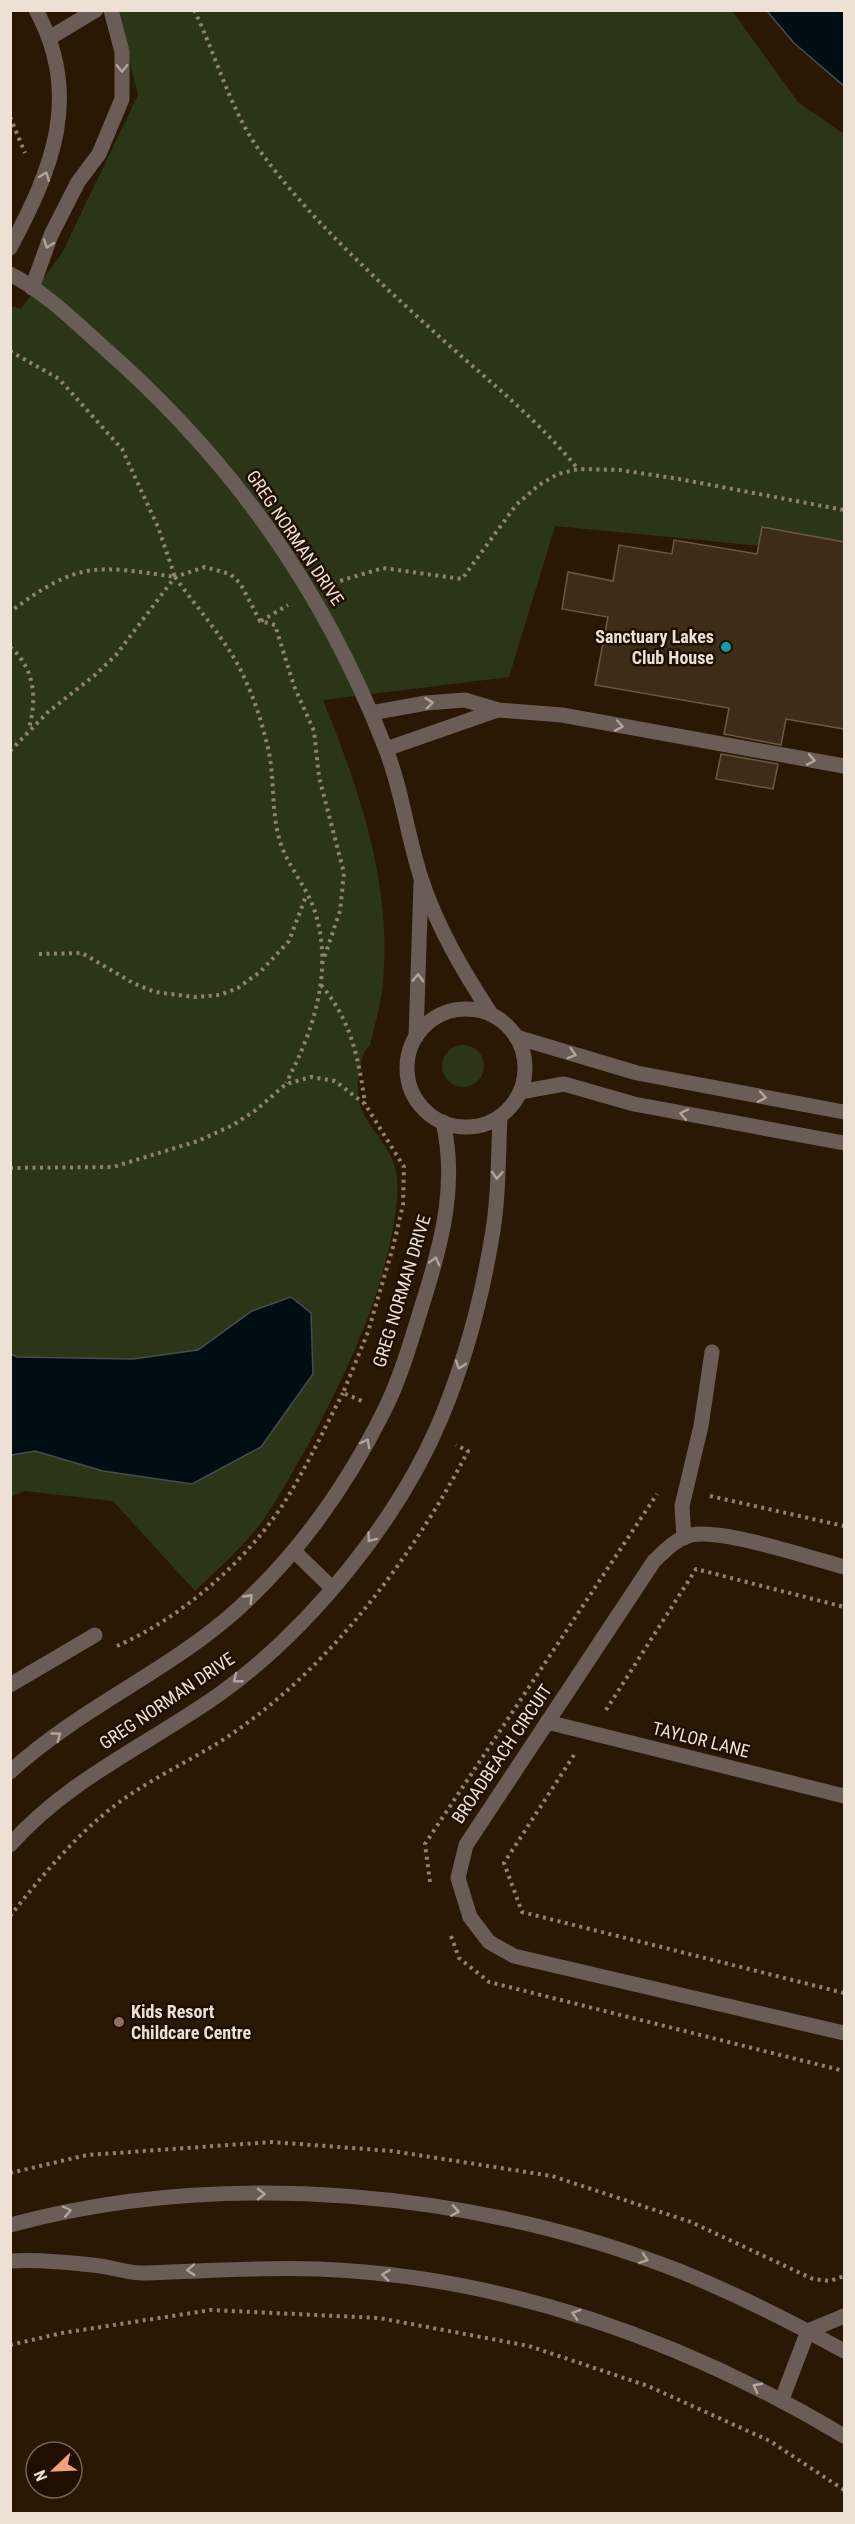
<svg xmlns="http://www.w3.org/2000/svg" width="855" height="2524" font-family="'Roboto Condensed',sans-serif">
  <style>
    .green { fill: #2b3619 }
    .water { fill: #000e13; stroke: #474d4d; stroke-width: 1.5 }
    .building { fill: #3f2c18; stroke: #6e5843; stroke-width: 1.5 }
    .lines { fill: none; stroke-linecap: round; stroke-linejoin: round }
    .path { stroke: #908172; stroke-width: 4; stroke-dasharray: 3 4.5; stroke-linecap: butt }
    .minor { stroke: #6a5c57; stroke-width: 15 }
    .oneway { stroke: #b2a59c }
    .culture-dot { fill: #0f9aa8; stroke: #200f00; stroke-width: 2 }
    .education-dot { fill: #8d6e63; stroke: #200f00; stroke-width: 2 }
    .labels { text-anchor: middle; stroke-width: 5; stroke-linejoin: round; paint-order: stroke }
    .street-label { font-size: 18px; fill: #ede0d4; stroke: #200f00 }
    .poi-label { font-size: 18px; font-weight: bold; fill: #ede0d4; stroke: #200f00; text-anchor: end }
  </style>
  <rect width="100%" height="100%" fill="#2a1805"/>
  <g class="green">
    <path d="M117,11h615l66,91 46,32v420l-289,-28 -46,151 -186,23c38,94 71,189 59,292 -3,18 -8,36 -12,53 -8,7 -8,14 -10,24 -10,48 16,55 32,90 6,13 6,26 5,40 -8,85 -49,172 -89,246 -15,26 -29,53 -47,78 -19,25 -43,46 -66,68l-82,-90 -89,-10 -13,6 -1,-42 25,-4 68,20 89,13 60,-173 -54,39 -65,9 -116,-2 -6,-3v-1048l10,3 41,-56 76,-158z"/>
    <circle cx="463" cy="1066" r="21"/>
  </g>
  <g class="water">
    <path d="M767,11h77v75l-50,-43z"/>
    <path d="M291,1297l20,16 2,61 -52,73 -69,37 -89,-13 -68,-20 -24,4v-101l6,3 116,2 65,-9 54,-39z"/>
  </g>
  <g class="building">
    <path d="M762,527l82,15v187l-58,-10 -5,26 -57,-11 5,-26 -134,-23 13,-68 -46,-8 6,-37 45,9 6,-36 53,9 2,-14 83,14z"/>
    <path d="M721,754l57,10 -5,25 -57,-10z"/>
  </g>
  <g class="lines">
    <g class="path">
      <path d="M194,10c22,45 35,96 63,137 52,72 121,134 186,193 47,42 95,80 135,129"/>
      <path d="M10,117l15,36"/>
      <path d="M10,351l49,28 63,70 36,78 17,50c-80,-12 -97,-16 -165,35"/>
      <path d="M175,577c17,24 36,46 52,70 20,29 33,67 41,101 7,30 3,61 11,90 7,27 28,48 36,74 19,59 -2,120 -29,171"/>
      <path d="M333,583l50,-15 79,11 54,-74 23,-20 19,-11 20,-5 42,1 59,9 165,31"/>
      <path d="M261,621l27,-16"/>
      <path d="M10,647c25,21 27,52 19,81"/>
      <path d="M10,751l38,-39 47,-37 21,-20 59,-78 30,-10 25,7 10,9 20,38 15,4 19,61 20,45 5,46 25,96 -4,38 -18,53"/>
      <path d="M39,954l43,-1 51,30 22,9 39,5 26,-2 18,-7 23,-17 28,-30 17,-45"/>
      <path d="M321,985c30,35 38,74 44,119"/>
      <path d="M10,1168l103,-1 85,-26 35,-16 23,-15 30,-26 25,-7 24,4 30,23 39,63 -1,38 -10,42 -25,85 -25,61 19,8"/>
      <path d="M710,1496l134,30"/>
      <path d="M117,1646c63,-28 124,-80 163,-137 24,-36 43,-78 63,-116"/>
      <path d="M606,1710l90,-141 148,38"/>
      <path d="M574,1755l-70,108 18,49 322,81"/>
      <path d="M430,1882l-5,-38 232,-350"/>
      <path d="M10,1916c35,-44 74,-91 121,-122 36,-24 77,-42 112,-68 94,-68 172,-173 225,-275l-12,-6"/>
      <path d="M451,1936l8,22 30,24 355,89"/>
      <path d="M10,2173l77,-18 185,-13 120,9 160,25 139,46 122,57 17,2 14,-5"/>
      <path d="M10,2345l52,-12 149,-23 168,8 150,28 119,40 122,55 74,49"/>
    </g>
    <g class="minor">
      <path d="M51,37l45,-27"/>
      <path d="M10,248c42,-79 73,-152 26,-238"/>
      <path d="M10,274c35,18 64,47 93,73 128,112 220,241 282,400 17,42 22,88 36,131 16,49 42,93 70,136"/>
      <path d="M32,288l19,-53 27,-53 21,-28 23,-55v-47l-11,-42"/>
      <path d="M371,713l55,-10 39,-3 33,10 64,5 282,51"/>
      <path d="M386,749l112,-39"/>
      <circle cx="466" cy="1068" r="59"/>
      <path d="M416,1037l5,-154"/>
      <path d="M516,1037l121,36 207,39"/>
      <path d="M520,1092l44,-8 70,20 210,39"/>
      <path d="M684,1538l-2,-32 19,-80 11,-74"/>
      <path d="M294,1551l38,37"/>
      <path d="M844,1567c-33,-9 -123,-39 -153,-32 -16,4 -25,15 -37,26l-188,284 -8,33 12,39 19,25 25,14 330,77"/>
      <path d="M10,1685l85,-50"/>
      <path d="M547,1722l297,74"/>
      <path d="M10,1772c69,-64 160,-101 229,-164 60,-55 109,-125 145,-197 18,-36 29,-77 41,-115 18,-58 32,-114 18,-174"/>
      <path d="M10,1845c58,-66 141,-102 211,-152 90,-65 179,-175 221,-277 23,-56 39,-115 49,-174 8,-41 7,-84 9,-125"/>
      <path d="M10,2225c214,-58 467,-34 672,47 56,23 110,50 162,79"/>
      <path d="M10,2261c26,-2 56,1 82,4 18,1 36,9 54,8 58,-2 114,-6 172,-4 187,7 367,72 526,167"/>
      <path d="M782,2399l26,-68 36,-15"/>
    </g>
  </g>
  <defs><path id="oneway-chevron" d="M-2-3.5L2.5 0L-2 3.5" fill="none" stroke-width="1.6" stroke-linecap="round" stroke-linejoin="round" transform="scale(1.5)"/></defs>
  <g class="oneway">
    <use href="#oneway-chevron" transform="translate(122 68) rotate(90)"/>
    <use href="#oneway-chevron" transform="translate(45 176) rotate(-69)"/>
    <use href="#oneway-chevron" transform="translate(48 244) rotate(110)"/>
    <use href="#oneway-chevron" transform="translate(429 703) rotate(-6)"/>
    <use href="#oneway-chevron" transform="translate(619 726) rotate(10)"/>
    <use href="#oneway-chevron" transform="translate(811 760) rotate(10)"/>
    <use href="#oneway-chevron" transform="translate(418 978) rotate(-88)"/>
    <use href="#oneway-chevron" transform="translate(572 1054) rotate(17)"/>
    <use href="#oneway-chevron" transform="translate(762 1097) rotate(10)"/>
    <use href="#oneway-chevron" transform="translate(684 1114) rotate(-169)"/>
    <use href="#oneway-chevron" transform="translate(497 1175) rotate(93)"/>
    <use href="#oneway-chevron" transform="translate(435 1261) rotate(-74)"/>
    <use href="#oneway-chevron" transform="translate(460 1365) rotate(109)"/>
    <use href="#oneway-chevron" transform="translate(366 1443) rotate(-61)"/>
    <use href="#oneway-chevron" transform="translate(371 1538) rotate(127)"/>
    <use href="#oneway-chevron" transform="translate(249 1598) rotate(-46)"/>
    <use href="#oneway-chevron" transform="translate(237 1679) rotate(141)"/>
    <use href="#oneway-chevron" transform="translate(57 1736) rotate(-36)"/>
    <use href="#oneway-chevron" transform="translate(261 2194) rotate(1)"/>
    <use href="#oneway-chevron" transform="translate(67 2211) rotate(-12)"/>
    <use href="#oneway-chevron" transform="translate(455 2211) rotate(9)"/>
    <use href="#oneway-chevron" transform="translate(644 2259) rotate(19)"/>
    <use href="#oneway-chevron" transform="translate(191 2270) rotate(177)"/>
    <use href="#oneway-chevron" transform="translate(386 2275) rotate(-173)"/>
    <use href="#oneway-chevron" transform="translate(576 2314) rotate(-162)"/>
    <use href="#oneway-chevron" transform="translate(757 2387) rotate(-152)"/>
  </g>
  <circle class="culture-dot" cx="726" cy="647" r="6"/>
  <circle class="education-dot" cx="119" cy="2022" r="6"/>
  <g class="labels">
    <g class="street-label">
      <text transform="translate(295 538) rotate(56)" y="6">GREG NORMAN DRIVE</text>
      <text transform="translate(402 1291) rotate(-73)" y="6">GREG NORMAN DRIVE</text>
      <text transform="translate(167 1701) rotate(-34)" y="6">GREG NORMAN DRIVE</text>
      <text transform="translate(701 1740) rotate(14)" y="6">TAYLOR LANE</text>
      <text transform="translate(502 1754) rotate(-56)" y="6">BROADBEACH CIRCUIT</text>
    </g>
    <g class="poi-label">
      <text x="714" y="643">Sanctuary Lakes<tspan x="714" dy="21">Club House</tspan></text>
      <text x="131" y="2018" text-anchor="start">Kids Resort<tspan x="131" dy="21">Childcare Centre</tspan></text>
    </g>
  </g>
  <rect width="855" height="2524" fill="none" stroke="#ede0d4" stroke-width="24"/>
  <g transform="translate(54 2470) rotate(247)"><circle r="28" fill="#200f00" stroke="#726355" stroke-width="1.5"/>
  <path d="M0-4.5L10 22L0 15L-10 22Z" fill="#f3a081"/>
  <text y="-9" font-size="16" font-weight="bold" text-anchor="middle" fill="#ede0d4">N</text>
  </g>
</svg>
